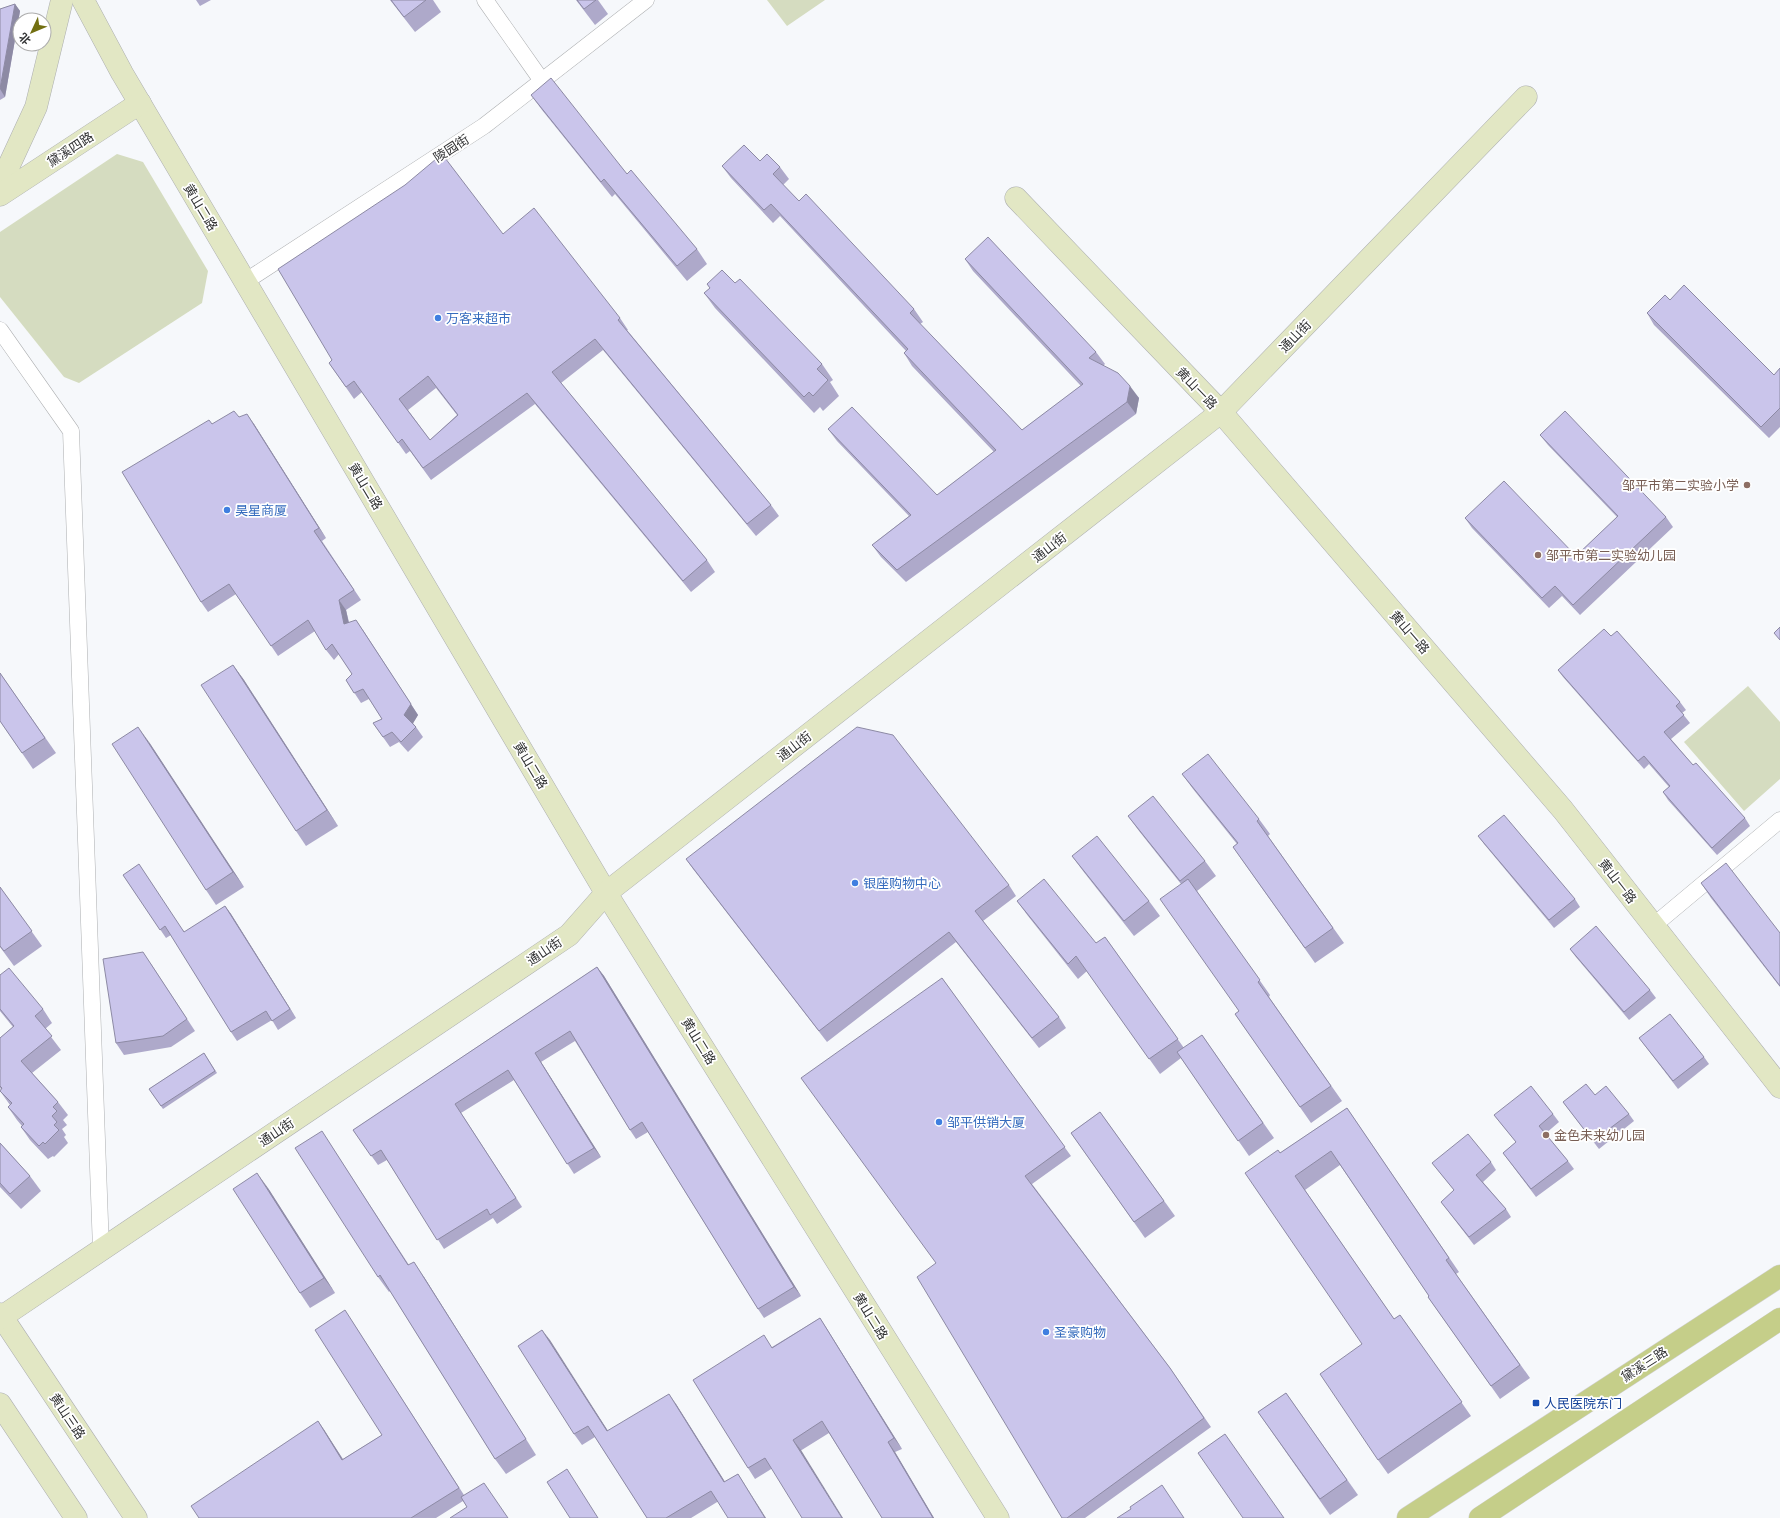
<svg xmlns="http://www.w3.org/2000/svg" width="1780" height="1518" font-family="'Zilla Slab','Noto Sans SC',serif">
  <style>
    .green { fill: #d5dcc0 }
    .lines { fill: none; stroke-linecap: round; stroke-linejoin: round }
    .street-casing { stroke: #adafb1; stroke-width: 17 }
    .secondary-casing { stroke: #adafb1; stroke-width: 23 }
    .primary-casing { stroke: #d2d2d2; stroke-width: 23 }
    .street { stroke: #fff; stroke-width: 16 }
    .secondary { stroke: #e2e7c4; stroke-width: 22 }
    .primary { stroke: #c5ce89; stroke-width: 22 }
    .wall { fill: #aea9ca; fill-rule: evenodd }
    .shaded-wall { fill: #8d8aa4 }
    .building { fill: #cac5eb; stroke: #8d8aa4; fill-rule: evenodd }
    .shop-dot { fill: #3f7fe0; stroke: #fff; stroke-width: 1.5 }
    .education-dot { fill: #8d6e63; stroke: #fff; stroke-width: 1.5 }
    .transit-dot { fill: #1a4fb4; stroke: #fff; stroke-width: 1.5 }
    .labels { text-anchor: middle; stroke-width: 3.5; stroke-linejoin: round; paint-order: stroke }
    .street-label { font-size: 13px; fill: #313233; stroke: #fff }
    .shop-label { font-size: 13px; fill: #366cbe; stroke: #fff; text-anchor: start }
    .education-label { font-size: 13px; fill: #785e54; stroke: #fff; text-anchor: start }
    .transit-label { font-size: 13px; fill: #164399; stroke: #fff; text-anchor: start }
  </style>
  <rect width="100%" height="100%" fill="#f6f8fb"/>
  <g class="green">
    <path d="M767,0h58l-38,26z"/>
    <path d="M117,154l26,8 65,109 -6,32 -123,80 -15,-6 -64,-80v-65z"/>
    <path d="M1748,686l32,36v57l-36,32 -60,-69z"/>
  </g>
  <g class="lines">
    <g class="street-casing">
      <g id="street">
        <path d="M485,0l57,81"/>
        <path d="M246,281l238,-155 162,-126"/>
        <path d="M0,330l71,101 30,818"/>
        <path d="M1653,926l127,-106"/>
      </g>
    </g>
    <g class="secondary-casing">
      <g id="secondary">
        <path d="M83,0l39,73 484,820 392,625"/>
        <path d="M0,185l36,-78 26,-107"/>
        <path d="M0,195l140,-92"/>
        <path d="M1016,198l205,214 342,398 217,277"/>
        <path d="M0,1314l136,204"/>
        <path d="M0,1318l569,-383 37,-42 615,-481 305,-315"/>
        <path d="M0,1404l76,114"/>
      </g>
    </g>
    <g class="primary-casing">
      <g id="primary">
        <path d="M1408,1518l372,-242"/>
        <path d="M1480,1518l300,-199"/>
      </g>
    </g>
    <use href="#street" class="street"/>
    <use href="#secondary" class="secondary"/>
    <use href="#primary" class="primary"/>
  </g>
  <g class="wall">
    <path d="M196,0h15l-11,6z"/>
    <path d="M390,0h43l8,12 -26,20z"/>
    <path d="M576,0h22l10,14 -13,11z"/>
    <path d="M15,4l5,7 -15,86 -5,3v-91z"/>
    <path d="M531,95l96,79 70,75 10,15 -20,17 -72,-87 -3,3 -70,-87z"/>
    <path d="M760,161l20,6 9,12 -6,6 16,16 115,108 9,13 -3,2 102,106 59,-44 -108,-115 -8,-12 131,93 9,12 -2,2 36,32 -3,16 -230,168 -25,-25 -9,-12 37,-29 -72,-75 -9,-12 109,66 57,-43 -82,-86 -8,-13 2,-2 -126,-135 -7,7 -42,-45 -9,-12z"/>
    <path d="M405,185l98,49 117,84 8,12h-1l144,175 8,11 -23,20 -153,-186 -42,33 146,177 8,12 -24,20 -156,-188 -104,76 -21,-29 -4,3 -44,-62 -8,7 -25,-36 3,-3zM436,388l21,27 -27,25 -22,-30z"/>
    <path d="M735,283l87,81 11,16 -3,2 9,14 -16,15 -3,-4 -6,6 -99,-105 -11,-15 6,-5 -3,-4z"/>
    <path d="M1670,300l104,75 6,-7v59l-11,11 -115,-113 -7,-12z"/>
    <path d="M239,417l15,7 72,114 -4,3 39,59 -15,10 3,12 14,8 55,85 -5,8 3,4 7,10 -15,15 -9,-10 -9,5 -17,-24 9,-4 -13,-20 -8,4 -15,-23 6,-6 -13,-20 -5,6 -8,-10 -11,-19 -37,25 -42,-62 -28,18 -7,-10 11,-178z"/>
    <path d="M1540,435l126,82 7,10 -93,88 -18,-19 -13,12 -77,-80 -7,-10 111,38 41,-39 -69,-72z"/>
    <path d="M1611,636l69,66 6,8 -4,3 8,10 -19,16 22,26 52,53 5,8 -33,29 -49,-55 -5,-8 6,-5 -20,-23 -5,5 -81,-92 -5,-7z"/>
    <path d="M233,665l11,15 94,146 -32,20 -10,-15z"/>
    <path d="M0,673l56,80 -23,16 -33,-48z"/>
    <path d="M149,742l95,145 -28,18 -10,-15z"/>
    <path d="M1182,774l77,45 11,15 -2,2 76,107 -29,20 -82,-116 4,-3 -44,-55z"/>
    <path d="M1128,816l77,45 11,15 -19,15 73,104 -1,2 73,104 -31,22 -76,-109 4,-3 -58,-127 -42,-53z"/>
    <path d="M1478,836l97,63 5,8 -26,21 -70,-84z"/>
    <path d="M1072,856l77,45 11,15 -26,20 -51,-65z"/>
    <path d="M686,859l323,26 7,11 -33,25 76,96 7,11 -27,20 -83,-106 -129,100 -134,-173z"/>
    <path d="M123,875l62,57 40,-26 6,8 65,104 -18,12 -6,-10 -35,21 -6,-9 -60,-97 -5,3z"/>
    <path d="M1701,883l79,50v54l-69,-89z"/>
    <path d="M0,887l42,59 -28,20 -14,-19z"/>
    <path d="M1017,901l79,42 9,-6 79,111 18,-13 72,103 -25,18 -68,-98 -21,16 -73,-103 -9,8 -50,-63z"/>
    <path d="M1570,949l80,41 6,8 -27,22 -54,-64z"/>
    <path d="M151,964l44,67 -24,16 -47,8 -8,-12z"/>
    <path d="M597,967l7,9 197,320 -37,22 -6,-9 -110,-177 -12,7 -6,-9 -55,-89 -34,21 60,95 -27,17 -60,-94 -53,33 61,94 -25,17 -4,-6 -49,31 -57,-89 -9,5 -25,-35z"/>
    <path d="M0,975l43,34 9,14 -7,6 16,21 -29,23 26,29 10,13 -5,5 4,5 -5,4 4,6 -2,2 4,6 -14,14 -1,-1 -5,3 -18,-19 -9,-13 1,-1 -5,-6 -9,-13 2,-2 -10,-14 1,-2 -1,-1v-50l13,-11 -13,-16z"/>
    <path d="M942,978l129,178 -39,28 138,184 41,59 -126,91h-23z"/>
    <path d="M1639,1038l65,19 5,7 -31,25z"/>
    <path d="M204,1053l13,20 -54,36 -14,-20z"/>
    <path d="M1595,1095l34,19 5,7 -35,28 -36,-47z"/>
    <path d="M1347,1108l112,164 -3,2 74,104 -30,21 -72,-102 1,-1 -89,-131 -35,25 89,129 6,-4 71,101 -83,58 -10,-14 -16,-116 -82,-191z"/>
    <path d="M1100,1112l75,104 -30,22 -74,-105z"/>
    <path d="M1553,1114l6,8 -14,12 23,27 6,8 -38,28 -33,-44 13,-11 -22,-27z"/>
    <path d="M0,1143l30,33 11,15 -20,18 -21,-22z"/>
    <path d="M332,1147l77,118 15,12 112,178 -30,19 -11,-15 -105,-168 -1,1 -11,-15z"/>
    <path d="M1491,1162l5,8 -13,12 23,27 5,8 -37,28 -33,-43 13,-12 -22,-27z"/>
    <path d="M268,1188l67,105 -25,15 -10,-15z"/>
    <path d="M820,1318l7,11 75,120 -7,3 39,66h-52l-53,-85 -74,46 -7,-11 24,-121z"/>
    <path d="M352,1321l112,174 3,12 -4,-6 -27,17h-237l119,-97 25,38 39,-24z"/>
    <path d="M542,1330l66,101 68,-27 49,78 13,-8 7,11 -54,33h-44l-52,-81 -13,8 -8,-11z"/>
    <path d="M1286,1393l72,102 -28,20 -72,-103z"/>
  </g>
  <g class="shaded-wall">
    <path d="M15,4l5,7 -15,86 -5,-8z"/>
    <path d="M1130,386l9,12 -3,16 -9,-12z"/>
    <path d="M247,414l7,10 72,114 -7,-10z"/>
    <path d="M339,600l7,10 5,24 -7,-10z"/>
    <path d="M356,620l62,95 -6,10 -8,-10z"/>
    <path d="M233,665l11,15 94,146 -11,-16z"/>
    <path d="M138,727l11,15 95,145 -11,-15z"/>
    <path d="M225,906l6,8 65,104 -6,-9z"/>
    <path d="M597,967l7,9 197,320 -7,-9z"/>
    <path d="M535,1053l6,9 60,95 -7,-9z"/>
    <path d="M455,1104l6,9 61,94 -6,-9z"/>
    <path d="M257,1173l11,15 67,105 -11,-15z"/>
    <path d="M414,1262l10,15 112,178 -10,-16z"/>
    <path d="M820,1318l7,11 75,120 -8,-11z"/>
    <path d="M542,1330l8,10 65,102 -8,-11z"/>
    <path d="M669,1394l7,10 56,89 -8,-11z"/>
    <path d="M318,1421l7,10 25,40 -8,-11z"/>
    <path d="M793,1440l8,10 42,68h-1z"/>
    <path d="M888,1442l7,10 39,66h-1z"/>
    <path d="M738,1474l28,44h-1z"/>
  </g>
  <g class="building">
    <path d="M391,0h35l-22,17z"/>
    <path d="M577,0h19l-12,9z"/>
    <path d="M15,4l-15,85v-80z"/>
    <path d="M551,78l76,96 4,-4 66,79 -20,17 -73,-87 -3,3 -70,-87z"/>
    <path d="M744,145l16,16 7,-7 13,13 -7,7 26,27 7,-7 108,115 -4,4 112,117 61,-46 -118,-125 23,-22 108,115 -7,6 29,15 12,13 -3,16 -230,168 -25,-25 39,-30 -83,-86 24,-22 85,88 59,-45 -92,-97 4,-4 -137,-145 -7,6 -42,-44z"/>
    <path d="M442,154l61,80 31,-26 86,110 -2,2 153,185 -24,19 -152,-185 -43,33 155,188 -24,21 -156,-188 -104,75 -21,-29 -4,4 -44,-62 -8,6 -17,-24 3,-3 -54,-91 127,-84zM428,376l30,39 -28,25 -31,-41z"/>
    <path d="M722,270l13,13 5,-4 82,85 -5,5 11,11 -15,16 -4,-4 -5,5 -100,-104 6,-5 -3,-4z"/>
    <path d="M1684,285l90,90 6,-7v40l-19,19 -114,-114 18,-18 5,5z"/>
    <path d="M234,411l5,6 8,-3 72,114 -5,3 40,59 -15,10 5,24 12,-4 55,84 -7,11 12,12 -15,15 -9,-10 -9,5 -10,-14 9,-4 -19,-30 -9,4 -8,-13 6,-6 -20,-30 -6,6 -18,-30 -37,26 -42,-62 -28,18 -79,-130 87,-52 3,4z"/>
    <path d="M1565,411l101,106 -93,88 -18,-19 -13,12 -77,-80 39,-37 72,75 42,-40 -78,-81z"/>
    <path d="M1780,627v13l-6,-7z"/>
    <path d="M1604,629l7,7 6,-5 63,71 -4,4 8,9 -20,17 29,33 3,-2 49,55 -33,30 -49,-56 7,-6 -26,-30 -6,5 -80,-91z"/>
    <path d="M233,665l94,145 -31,21 -95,-146z"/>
    <path d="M0,673l45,65 -23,15 -22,-32z"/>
    <path d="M138,727l95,145 -27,18 -94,-146z"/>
    <path d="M857,727l36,8 116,150 -34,26 84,106 -27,21 -83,-106 -130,99 -133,-172z"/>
    <path d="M1208,754l51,65 -2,2 76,107 -28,20 -72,-101 5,-4 -56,-69z"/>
    <path d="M1153,796l52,65 -25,20 -52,-65z"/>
    <path d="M1504,815l71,84 -26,21 -71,-84z"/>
    <path d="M1097,836l52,65 -25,20 -52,-65z"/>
    <path d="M1726,863l54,70v53l-79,-103z"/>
    <path d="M139,864l45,68 41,-26 65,103 -18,12 -6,-10 -35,21 -66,-106 -5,4 -37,-55z"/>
    <path d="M1044,879l52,64 9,-6 73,102 -29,20 -73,-103 -8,8 -51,-63z"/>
    <path d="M1188,879l72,101 -2,2 73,104 -31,21 -65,-93 4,-3 -79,-112z"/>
    <path d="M0,887l32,44 -28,20 -4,-5z"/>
    <path d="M1596,926l54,64 -26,22 -54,-63z"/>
    <path d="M143,952l44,67 -24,17 -47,7 -13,-84z"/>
    <path d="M597,967l197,320 -36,22 -116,-187 -12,8 -60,-99 -35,22 59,95 -27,16 -59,-94 -53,34 61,94 -26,17 -3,-6 -50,31 -56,-90 -10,6 -18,-26z"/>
    <path d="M9,968l34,41 -8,7 17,20 -31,25 37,41 -5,5 4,4 -5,5 5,6 -3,3 5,5 -14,14 -2,-2 -4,4 -18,-19 3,-3 -16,-17 4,-4 -12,-12 2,-3 -2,-2v-48l14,-12 -14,-17v-34z"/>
    <path d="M942,978l123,169 -40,29 145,192 34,50 -137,100h-5l-145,-241 19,-14 -135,-185z"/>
    <path d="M1670,1014l34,43 -31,24 -34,-43z"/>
    <path d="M1202,1035l61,88 -25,18 -61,-89z"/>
    <path d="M204,1053l11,18 -54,35 -12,-17z"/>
    <path d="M1586,1084l9,11 11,-9 23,28 -36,27 -30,-39z"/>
    <path d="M1531,1086l22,28 -14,12 29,35 -37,28 -28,-36 13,-11 -22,-27z"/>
    <path d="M1347,1108l102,150 -3,2 74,105 -29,21 -63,-89 1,-1 -98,-145 -36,25 99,143 6,-4 62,87 -84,58 -58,-86 42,-30 -117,-171 33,-23 2,3z"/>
    <path d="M1100,1112l64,89 -30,21 -63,-89z"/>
    <path d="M322,1131l86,134 6,-3 112,177 -31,20 -115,-184 -2,2 -83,-129z"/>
    <path d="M1468,1134l23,28 -15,13 30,34 -37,28 -28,-35 13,-12 -22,-27z"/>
    <path d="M0,1143l30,33 -20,18 -10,-11z"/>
    <path d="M257,1173l67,105 -24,15 -67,-104z"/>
    <path d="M345,1310l114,178 -48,30h-212l-8,-12 127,-85 24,39 40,-25 -67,-105z"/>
    <path d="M820,1318l74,120 -6,4 45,76h-51l-60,-97 -29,19 49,78h-40l-37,-60 -17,10 -55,-88 71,-45 8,13z"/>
    <path d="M542,1330l65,101 62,-37 55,88 14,-8 27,44h-37l-17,-27 -45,27h-19l-59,-92 -14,8 -56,-88z"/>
    <path d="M1286,1393l61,87 -27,19 -62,-87z"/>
    <path d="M1225,1434l59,84h-41l-45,-65z"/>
    <path d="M567,1469l31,49h-28l-23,-36z"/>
    <path d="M484,1483l24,35h-58l17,-11 -6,-10z"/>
    <path d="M1162,1485l22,33h-67l14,-9 -1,-2z"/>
  </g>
  <g class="shop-dot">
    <circle cx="438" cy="318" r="4"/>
    <circle cx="227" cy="510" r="4"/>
    <circle cx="855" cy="883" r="4"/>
    <circle cx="939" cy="1122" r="4"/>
    <circle cx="1046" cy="1332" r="4"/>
  </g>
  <g class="education-dot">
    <circle cx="1747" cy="485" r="4"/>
    <circle cx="1538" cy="555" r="4"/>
    <circle cx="1546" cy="1135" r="4"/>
  </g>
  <rect class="transit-dot" x="1532" y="1399" width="8" height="8" rx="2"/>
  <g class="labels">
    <g class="street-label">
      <text transform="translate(451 148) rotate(-33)" y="5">陵园街</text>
      <text transform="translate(70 149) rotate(-33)" y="5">黛溪四路</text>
      <text transform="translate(201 207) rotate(59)" y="5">黄山二路</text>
      <text transform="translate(1295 336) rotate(-46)" y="5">通山街</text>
      <text transform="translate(1197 388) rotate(46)" y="5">黄山一路</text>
      <text transform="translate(366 486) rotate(59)" y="5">黄山二路</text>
      <text transform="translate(1049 547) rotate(-38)" y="5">通山街</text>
      <text transform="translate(1410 632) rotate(49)" y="5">黄山一路</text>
      <text transform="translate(794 746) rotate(-38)" y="5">通山街</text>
      <text transform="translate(531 765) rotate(59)" y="5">黄山二路</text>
      <text transform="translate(1618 881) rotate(52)" y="5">黄山一路</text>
      <text transform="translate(544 951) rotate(-34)" y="5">通山街</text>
      <text transform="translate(699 1041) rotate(58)" y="5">黄山二路</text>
      <text transform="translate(276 1132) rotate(-34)" y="5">通山街</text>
      <text transform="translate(871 1316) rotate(58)" y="5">黄山二路</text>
      <text transform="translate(1644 1364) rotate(-33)" y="5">黛溪三路</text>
      <text transform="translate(68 1416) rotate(56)" y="5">黄山三路</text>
    </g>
    <g class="shop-label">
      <text x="446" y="323">万客来超市</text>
      <text x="235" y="515">昊星商厦</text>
      <text x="863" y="888">银座购物中心</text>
      <text x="947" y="1127">邹平供销大厦</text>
      <text x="1054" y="1337">圣豪购物</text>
    </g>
    <g class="education-label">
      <text x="1739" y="490" text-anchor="end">邹平市第二实验小学</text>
      <text x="1546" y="560">邹平市第二实验幼儿园</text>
      <text x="1554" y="1140">金色未来幼儿园</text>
    </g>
    <g class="transit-label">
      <text x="1544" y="1408">人民医院东门</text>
    </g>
  </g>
  <g transform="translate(32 32) rotate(226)"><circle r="19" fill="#ffffff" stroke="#adadad"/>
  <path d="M0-3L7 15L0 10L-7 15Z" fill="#726f11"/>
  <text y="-6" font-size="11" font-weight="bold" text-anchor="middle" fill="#313233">北</text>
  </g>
</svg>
